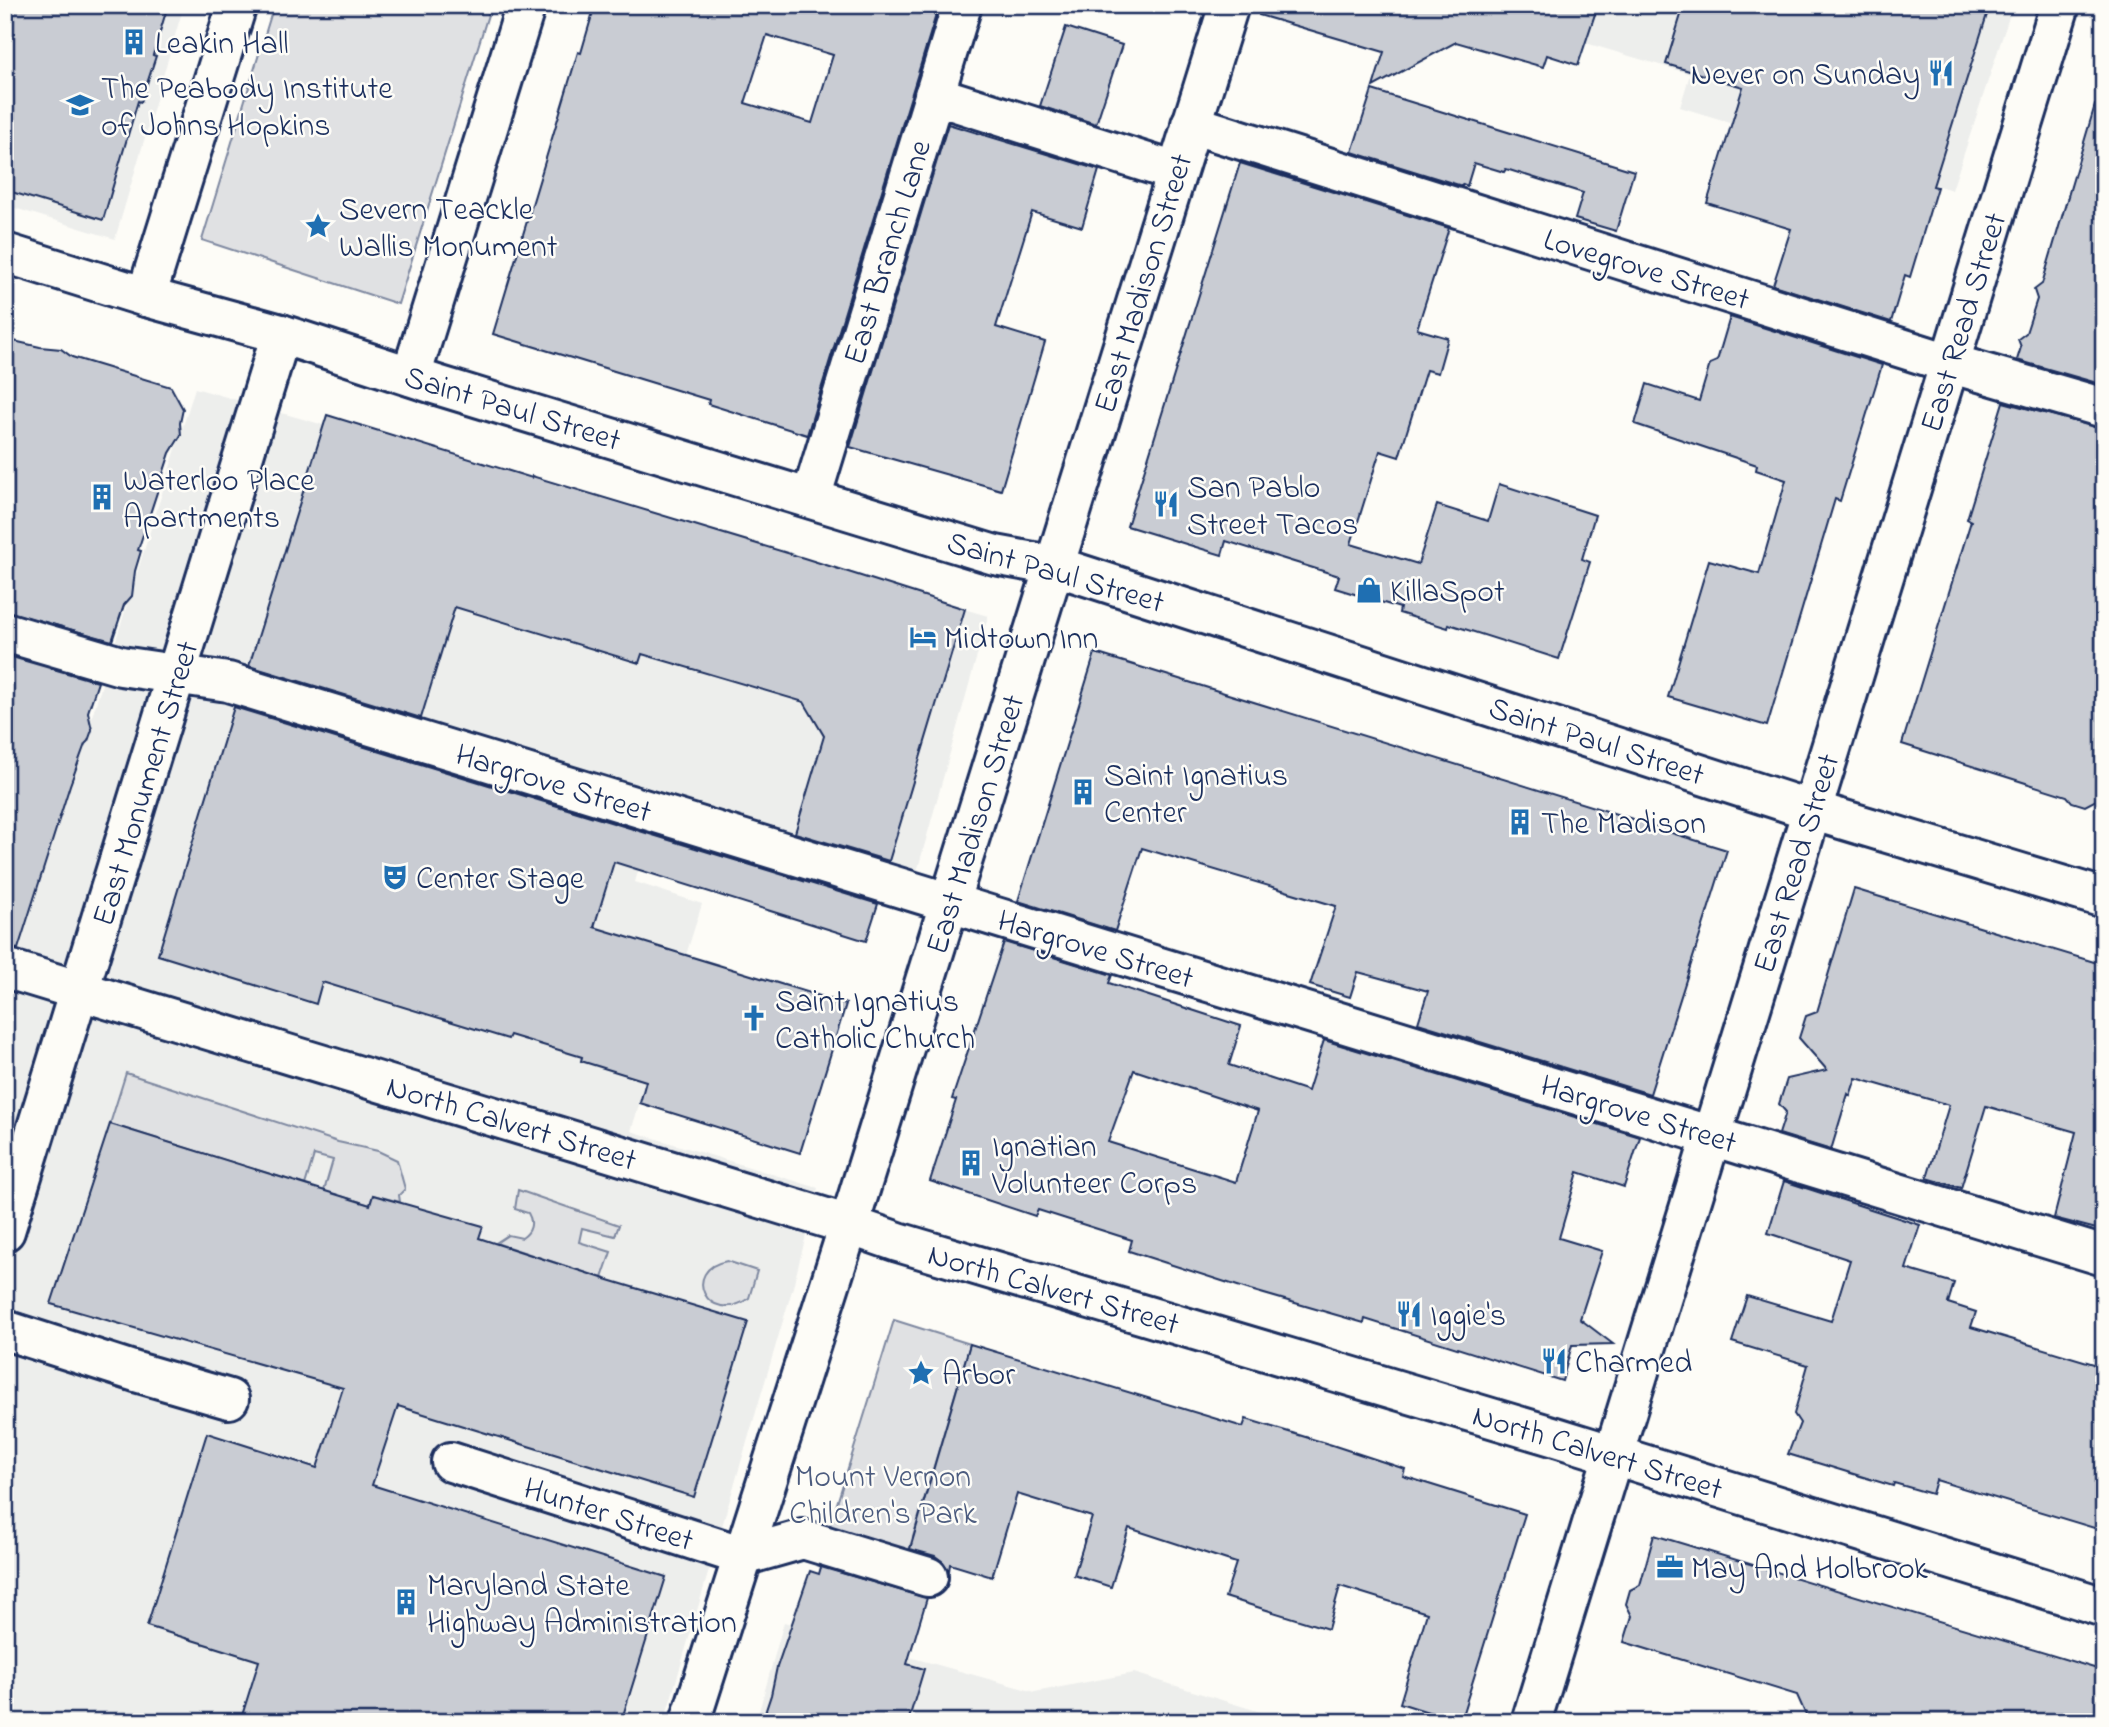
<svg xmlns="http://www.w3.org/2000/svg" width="2109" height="1727" font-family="'Indie Flower',sans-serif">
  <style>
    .built { fill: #edeeec }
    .green { fill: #e0e1e3; stroke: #7e88a0; stroke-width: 2 }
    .building { fill: #c9ccd3; stroke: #1b2f5e; stroke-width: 2; fill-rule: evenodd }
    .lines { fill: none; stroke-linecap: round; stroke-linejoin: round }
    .minor-casing { stroke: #1b2f5e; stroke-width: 44 }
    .major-casing { stroke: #1b2f5e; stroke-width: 44 }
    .minor { stroke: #fdfcf7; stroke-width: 38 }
    .major { stroke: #fdfcf7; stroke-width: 38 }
    .labels { text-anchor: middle; stroke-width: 5; stroke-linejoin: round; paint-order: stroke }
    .poi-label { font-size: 32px; fill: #1b2f5e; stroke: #fdfcf7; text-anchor: start }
    .street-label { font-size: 32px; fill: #1b2f5e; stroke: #fdfcf7 }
    .park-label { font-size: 32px; fill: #4c5c7f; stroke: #fdfcf7 }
  </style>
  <rect width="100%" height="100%" fill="#fdfcf7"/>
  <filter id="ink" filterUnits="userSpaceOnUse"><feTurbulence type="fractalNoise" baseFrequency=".0143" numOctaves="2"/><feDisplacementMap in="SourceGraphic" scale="14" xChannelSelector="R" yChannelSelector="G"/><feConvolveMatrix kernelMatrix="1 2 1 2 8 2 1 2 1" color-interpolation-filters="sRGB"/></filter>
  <g filter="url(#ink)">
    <g class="built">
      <path d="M5,5h179l-69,234 -110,-34z"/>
      <path d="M1458,5h555l-61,185 -272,-83 10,-33z"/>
      <path d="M195,388l793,228 -76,274 -256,-79 -21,71 67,22 -71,227 187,57 -25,99 -129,435h-659v-804l22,6z"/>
      <path d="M784,1622l251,70 99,-19 159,49h-537z"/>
    </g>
    <g class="green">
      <path d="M274,5h217l-93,299 -196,-64z"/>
      <path d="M126,1073l212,69 40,9 19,9 8,29 -6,6 1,7 -27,-7 -3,10 -46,-14 9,-31 -19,-5 -9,30 -195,-61z"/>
      <path d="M518,1190l101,35 -4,11 -33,-8 -3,14 32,10 -9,26 -106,-35 12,-8 14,3c9,-6 12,-15 6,-25l-13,-4z"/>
      <path d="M727,1261l30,10 -8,27c-42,30 -69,-29 -22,-37z"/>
      <path d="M894,1320l76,24 -62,210 -79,-25z"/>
    </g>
    <g class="building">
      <path d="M5,5h163l-15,50 3,1 -15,46 -3,-1 -35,119 -98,-30z"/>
      <path d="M595,5h344l-132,430 -99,-31 1,-4 -216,-66 85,-282 3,1zM767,35l66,20 -21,68 -67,-20z"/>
      <path d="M1260,5h338l-20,60 -31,-10 -4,12 -87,-25 -83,45 11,-35 -125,-37z"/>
      <path d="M1684,5h306l-57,181 4,1 -27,90 -5,-2 -14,47 -118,-37 18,-56 -84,-26 36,-116 -77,-23z"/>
      <path d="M1066,27l56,18 -26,79 -56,-18z"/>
      <path d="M1372,90l262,81 -18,60 -41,-12 8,-26 -77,-24 -2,3 -30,-9 -7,23 -4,-2 -1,2 -110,-34z"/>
      <path d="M2095,105l9,1v279l-87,-25 4,-13 -3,-8 8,-6 11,-34 -3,-9 8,-6z"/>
      <path d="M948,124l151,46 -17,57 -50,-15 -36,115 49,15 -44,148 -151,-43z"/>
      <path d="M1240,163l209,65 -32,101 31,9 -10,35 -12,-3 -27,87 -19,-6 -29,93 67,20 19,-59 51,16 11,-37 96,31 -13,44 8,3 -31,97 -110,-35 -1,4 -49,-15 1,-5 -65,-20 4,-12 -113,-35 -4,14 -95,-29z"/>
      <path d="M1730,317l152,48 -42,136 -5,-2 -68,227 -99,-29 41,-137 50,14 27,-94 -30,-10 1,-5 -122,-41 12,-40 52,17 11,-37 7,-3z"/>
      <path d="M5,339l35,8 21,2 11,8 99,30 12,22 -3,14 1,12 -11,18 -32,97 3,1 -6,20 -3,25 -8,9 -12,36 -107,-30z"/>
      <path d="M2003,402l101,27v367l-19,10 -13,-4 -5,-6 -165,-52 69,-223 -4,-2z"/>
      <path d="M327,415l205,63v-2l272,82 161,51 -76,252 -94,-28 29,-97 -20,-34 -162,-48 -3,9 -184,-56 -34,111 -172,-52z"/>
      <path d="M1095,653l567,175v2l65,20 -77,244 -232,-71 10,-32 -70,-19 -8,25 -40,-12 26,-79 -194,-58 -27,83 -97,-30z"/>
      <path d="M5,655l93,27 -10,30 4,18 -4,11 -3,3 -15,41 -52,164 -13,-2z"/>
      <path d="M234,707l644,197 -12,37 -252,-79 -20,65 252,77 -46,149 -160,-50 6,-22 -65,-20 1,-4 -72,-22 -2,4 -186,-57 -6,22 -158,-49z"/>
      <path d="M1854,889l250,76v266l-50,-13 22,-86 -90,-26 -25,82 -34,-10 22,-73 -93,-27 -6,18 -2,-2 -17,56 -52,-16 7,-22 -7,-8 8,-25 40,-9 -28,-32 7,-22 11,-4z"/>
      <path d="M1004,942l108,33 -3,8 132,43 -12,39 79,26 16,-51 316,97 -16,50 -46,-15 -19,66 43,13 -22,68 33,25 -41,1 -10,36 -197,-62 -1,4 -117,-34 -118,-38 3,-11 -94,-30 -3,6 -105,-35 26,-81 -4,-1zM1134,1070l124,41 -22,71 -128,-40z"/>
      <path d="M110,1124l260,81 3,-10 110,31 -4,12 123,40 146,44 -54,175 -296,-91 -26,79 294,92 -45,145h-381l19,-61 -112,-35 60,-193 110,35 26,-80 -292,-84z"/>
      <path d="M1784,1181l136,44 -14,44 48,14 -6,20 28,9 -5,15 133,40v164l-168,-51 -4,14 -38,-11 -1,3 -105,-32 12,-31 -6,-9 14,-49 -76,-23 15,-46 84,25 19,-61 -82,-27z"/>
      <path d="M970,1344l273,83 3,-8 86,26 73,24 -2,7 122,38 -65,208 -60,-19 27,-90 -87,-27 -12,43 -103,-32 11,-34 -107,-35 -18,59 -37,-12 18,-58 -75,-23 -25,83 -42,-13 -1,7 -6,-9 -8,-6 -25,-7z"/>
      <path d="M1654,1535l450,136v51h-295l-12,-27 -173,-53 8,-26 -6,-12 4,-14 10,-5z"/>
      <path d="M821,1567l106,31 -20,66 17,5 -16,53h-146l9,-27 6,-28 33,-96 9,3z"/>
    </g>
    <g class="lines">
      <g class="minor-casing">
        <g id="minor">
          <path d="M934,95l242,77"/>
          <path d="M1191,124l758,239 155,45"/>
          <path d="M146,297l91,-292"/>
          <path d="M411,376l115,-371"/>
          <path d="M811,498l151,-493"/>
          <path d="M5,632l116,34 107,16 1876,574"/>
          <path d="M5,1231l276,-897"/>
          <path d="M5,1330l131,42 93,27"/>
          <path d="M451,1462l292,94 60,-17 125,38"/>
          <path d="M1531,1722l529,-1717"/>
        </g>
      </g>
      <g class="major-casing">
        <g id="major">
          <path d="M5,253l141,44 135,37 156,51 558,170 60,11 756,244 293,88"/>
          <path d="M5,968l844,257 49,17 661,196 545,169"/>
          <path d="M690,1722l159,-497 380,-1220"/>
        </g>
      </g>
      <use href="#minor" class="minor"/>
      <use href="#major" class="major"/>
    </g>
  </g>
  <defs>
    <g id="building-bare" transform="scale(2.1)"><path d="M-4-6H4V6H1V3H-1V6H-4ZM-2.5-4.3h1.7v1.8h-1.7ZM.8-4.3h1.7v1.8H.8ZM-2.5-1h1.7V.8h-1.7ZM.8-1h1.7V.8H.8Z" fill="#1f6fb2" stroke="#fdfcf7" stroke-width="2.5" paint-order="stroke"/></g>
    <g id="restaurant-bare" transform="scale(2.1)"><path d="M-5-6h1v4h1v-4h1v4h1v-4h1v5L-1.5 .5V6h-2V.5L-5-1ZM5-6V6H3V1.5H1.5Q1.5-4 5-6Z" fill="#1f6fb2" stroke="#fdfcf7" stroke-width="2.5" paint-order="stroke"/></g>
    <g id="university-bare" transform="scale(2.1)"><path d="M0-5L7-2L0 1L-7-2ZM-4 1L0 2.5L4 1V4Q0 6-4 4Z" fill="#1f6fb2" stroke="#fdfcf7" stroke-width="2.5" paint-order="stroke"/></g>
    <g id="sight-bare" transform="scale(2.1)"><path d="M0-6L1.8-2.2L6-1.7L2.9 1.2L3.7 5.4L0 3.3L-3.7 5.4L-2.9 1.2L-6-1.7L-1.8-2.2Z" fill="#1f6fb2" stroke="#fdfcf7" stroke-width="2.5" paint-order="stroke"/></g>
    <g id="shop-bare" transform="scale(2.1)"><path d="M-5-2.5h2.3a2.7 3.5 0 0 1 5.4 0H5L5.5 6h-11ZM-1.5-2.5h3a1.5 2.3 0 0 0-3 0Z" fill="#1f6fb2" stroke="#fdfcf7" stroke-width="2.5" paint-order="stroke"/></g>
    <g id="hotel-bare" transform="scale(2.1)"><path d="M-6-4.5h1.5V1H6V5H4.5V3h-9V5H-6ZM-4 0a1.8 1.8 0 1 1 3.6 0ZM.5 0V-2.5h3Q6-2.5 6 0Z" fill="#1f6fb2" stroke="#fdfcf7" stroke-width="2.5" paint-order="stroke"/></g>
    <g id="theatre-bare" transform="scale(2.1)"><path d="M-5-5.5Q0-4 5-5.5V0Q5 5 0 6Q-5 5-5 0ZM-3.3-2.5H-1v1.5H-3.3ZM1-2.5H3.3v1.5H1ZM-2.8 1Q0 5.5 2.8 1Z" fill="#1f6fb2" stroke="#fdfcf7" stroke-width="2.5" paint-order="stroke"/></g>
    <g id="church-bare" transform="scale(2.1)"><path d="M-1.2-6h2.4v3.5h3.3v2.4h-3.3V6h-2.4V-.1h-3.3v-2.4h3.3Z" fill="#1f6fb2" stroke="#fdfcf7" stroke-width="2.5" paint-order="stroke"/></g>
    <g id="office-bare" transform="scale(2.1)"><path d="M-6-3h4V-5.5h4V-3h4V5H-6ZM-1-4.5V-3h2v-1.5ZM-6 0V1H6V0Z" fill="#1f6fb2" stroke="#fdfcf7" stroke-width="2.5" paint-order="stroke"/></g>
  </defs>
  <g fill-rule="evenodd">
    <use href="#building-bare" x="134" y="42"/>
    <use href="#restaurant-bare" x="1941" y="73"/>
    <use href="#university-bare" x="80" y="105"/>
    <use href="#sight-bare" x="318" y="226"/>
    <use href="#building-bare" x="102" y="497"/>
    <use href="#restaurant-bare" x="1166" y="504"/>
    <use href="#shop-bare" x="1369" y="590"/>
    <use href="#hotel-bare" x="923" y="637"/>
    <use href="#building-bare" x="1083" y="792"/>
    <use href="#building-bare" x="1520" y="822"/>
    <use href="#theatre-bare" x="395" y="877"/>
    <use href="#church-bare" x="754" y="1018"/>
    <use href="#building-bare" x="971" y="1163"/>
    <use href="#restaurant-bare" x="1409" y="1314"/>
    <use href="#restaurant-bare" x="1554" y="1361"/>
    <use href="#sight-bare" x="921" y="1373"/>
    <use href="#office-bare" x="1670" y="1567"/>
    <use href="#building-bare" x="406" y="1602"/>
  </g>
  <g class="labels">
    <g class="poi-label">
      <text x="155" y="53">Leakin Hall</text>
      <text x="1920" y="84" text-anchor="end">Never on Sunday</text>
      <text x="101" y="98">The Peabody Institute<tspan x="101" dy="37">of Johns Hopkins</tspan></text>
      <text x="339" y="219">Severn Teackle<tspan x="339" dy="37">Wallis Monument</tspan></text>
      <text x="123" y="490">Waterloo Place<tspan x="123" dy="37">Apartments</tspan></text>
      <text x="1187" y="497">San Pablo<tspan x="1187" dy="37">Street Tacos</tspan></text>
      <text x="1390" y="601">KillaSpot</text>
      <text x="944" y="648">Midtown Inn</text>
      <text x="1104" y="785">Saint Ignatius<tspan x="1104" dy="37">Center</tspan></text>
      <text x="1541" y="833">The Madison</text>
      <text x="416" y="888">Center Stage</text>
      <text x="775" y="1011">Saint Ignatius<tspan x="775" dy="37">Catholic Church</tspan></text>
      <text x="992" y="1156">Ignatian<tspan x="992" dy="37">Volunteer Corps</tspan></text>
      <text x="1430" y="1325">Iggie's</text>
      <text x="1575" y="1372">Charmed</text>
      <text x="942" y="1384">Arbor</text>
      <text x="1691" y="1578">May And Holbrook</text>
      <text x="427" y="1595">Maryland State<tspan x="427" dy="37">Highway Administration</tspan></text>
    </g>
    <g class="street-label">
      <text transform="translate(886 252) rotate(-73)" y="11">East Branch Lane</text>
      <text transform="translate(1647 268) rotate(17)" y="11">Lovegrove Street</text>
      <text transform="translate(1142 283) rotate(-73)" y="11">East Madison Street</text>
      <text transform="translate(1962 322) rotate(-73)" y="11">East Read Street</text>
      <text transform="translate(513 407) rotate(17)" y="11">Saint Paul Street</text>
      <text transform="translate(1056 571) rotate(16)" y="11">Saint Paul Street</text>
      <text transform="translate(1597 740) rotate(18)" y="11">Saint Paul Street</text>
      <text transform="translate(554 782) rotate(17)" y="11">Hargrove Street</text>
      <text transform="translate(144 783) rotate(-73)" y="11">East Monument Street</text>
      <text transform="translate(974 824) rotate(-73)" y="11">East Madison Street</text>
      <text transform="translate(1795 863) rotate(-73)" y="11">East Read Street</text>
      <text transform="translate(1096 948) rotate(17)" y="11">Hargrove Street</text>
      <text transform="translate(1639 1113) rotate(17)" y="11">Hargrove Street</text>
      <text transform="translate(512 1122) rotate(17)" y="11">North Calvert Street</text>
      <text transform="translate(1054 1288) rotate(16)" y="11">North Calvert Street</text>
      <text transform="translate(1598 1451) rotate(17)" y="11">North Calvert Street</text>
      <text transform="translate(609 1513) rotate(18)" y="11">Hunter Street</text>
    </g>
    <g class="park-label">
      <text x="883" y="1486">Mount Vernon<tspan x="883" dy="37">Children's Park</tspan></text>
    </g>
  </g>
  <rect width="2109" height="1727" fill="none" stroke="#fdfcf7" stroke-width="28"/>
  <rect x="14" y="14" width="2081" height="1699" fill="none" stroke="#1b2f5e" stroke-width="2.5" filter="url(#ink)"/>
</svg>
